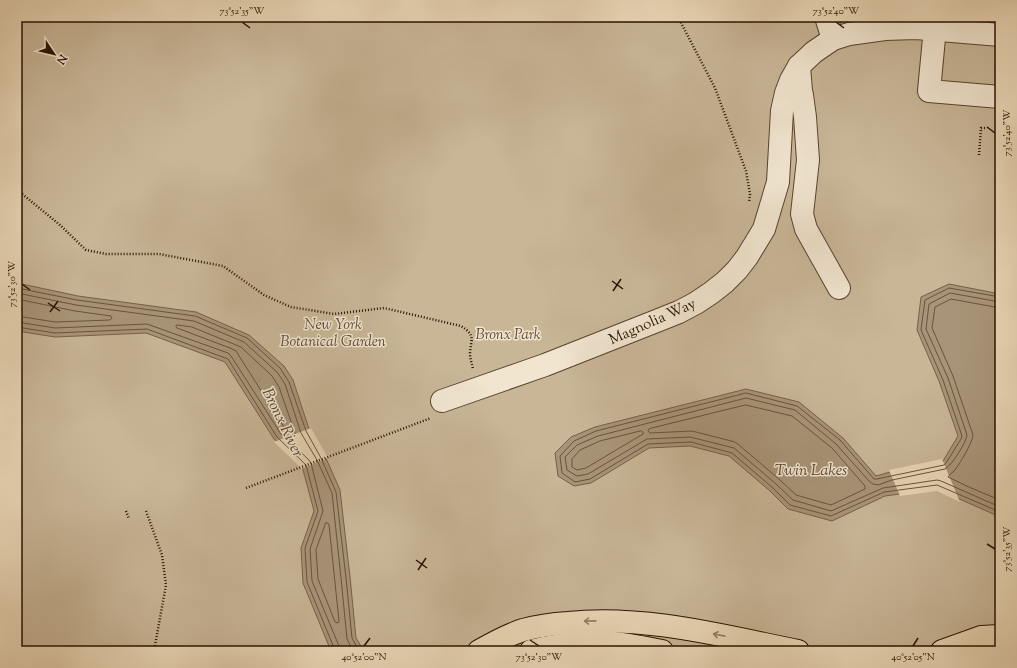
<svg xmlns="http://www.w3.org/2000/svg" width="1017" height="668" font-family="'Sorts Mill Goudy',serif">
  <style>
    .green { fill: #c8b697; stroke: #78644c }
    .water { fill: #a89478; stroke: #756048 }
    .pier { fill: #e9d7b6 }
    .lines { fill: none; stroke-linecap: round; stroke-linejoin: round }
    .shore { stroke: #68533c; stroke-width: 1 }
    .minor-casing { stroke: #59432e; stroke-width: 24 }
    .major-casing { stroke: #291200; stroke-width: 24 }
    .path { stroke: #291200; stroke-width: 2.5; stroke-dasharray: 1 2; stroke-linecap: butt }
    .minor { stroke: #f1e5d0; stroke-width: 22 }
    .major { stroke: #e9d7b6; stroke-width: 22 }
    .oneway { stroke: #937e64 }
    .ticks { fill: none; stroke: #291200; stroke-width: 1.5 }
    .labels { text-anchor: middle; stroke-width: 3; stroke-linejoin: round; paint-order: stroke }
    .street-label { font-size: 15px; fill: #291200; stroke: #f1e5d0 }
    .park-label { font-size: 15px; font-style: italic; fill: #614b35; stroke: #f1e5d0 }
    .water-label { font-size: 16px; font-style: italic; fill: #5c4630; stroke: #f1e5d0 }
    .neatline { fill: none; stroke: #291200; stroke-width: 1.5 }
    .ticks-label { font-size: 10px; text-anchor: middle; fill: #291200 }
  </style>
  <rect width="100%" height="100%" fill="#e9d7b6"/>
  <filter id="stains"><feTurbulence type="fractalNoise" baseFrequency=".005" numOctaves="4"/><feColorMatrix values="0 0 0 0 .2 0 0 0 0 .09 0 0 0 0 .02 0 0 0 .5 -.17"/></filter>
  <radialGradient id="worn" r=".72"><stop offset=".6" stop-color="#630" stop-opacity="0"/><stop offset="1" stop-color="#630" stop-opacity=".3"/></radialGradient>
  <rect class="green" x="17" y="17" width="983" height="634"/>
  <g class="water">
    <path d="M17,283l61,13 118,16 53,23 35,31 9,14 16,49 16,27 15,34 10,87 6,61 8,13h-33l-28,-68 -2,-35 13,-37 -12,-45 -28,-27 -49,-77 -79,-29 -91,4 -38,-6z"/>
    <path d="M949,284l51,10v223l-63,-28 -52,7 -53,25 -44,-12 -18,-18 -41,-35 -39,-10 -41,2 -58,35 -17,3 -16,-10 -3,-23 16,-16 24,-10 151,-38 53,13 44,36 33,38 14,-4 53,-11 15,-25 -19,-55 -22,-51 4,-33z"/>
  </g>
  <g class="pier">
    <path d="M311,428l17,30 -27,11 -1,-2 -26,-25z"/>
    <path d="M942,459l18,43 -23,-11 -37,5 -11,-26z"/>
  </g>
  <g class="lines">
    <g class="shore">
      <path d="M17,288l60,12 118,16 52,22 33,30 9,14 17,49 15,27 15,34 10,86 6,60 7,13"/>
      <path d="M17,293l59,12 118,16 50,21 33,30 8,12 16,49 16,27 15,33 9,85 6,61 6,12"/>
      <path d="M1000,297l-51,-9 -24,12 -4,30 22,50 19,56 -1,3 -15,24 -2,2 -53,11 -14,3h-3l-34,-39 -43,-34 -51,-13 -150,38 -22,10 -14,15 2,17 13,9 15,-3 58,-35 43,-2 41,11 41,35 17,17 41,11 53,-24 53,-7 63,27"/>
      <path d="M17,299l58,12 36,5 1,2 -2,2 -55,2 -38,-6"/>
      <path d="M1000,302l-50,-9 -21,11 -3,25 22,49 19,57c-1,8 -15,30 -22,34l-53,11 -14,5 -5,-1 -4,-3 -33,-37 -41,-34 -49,-12 -148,38 -21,9 -12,12 2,13 10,6 11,-2 59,-35 43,-2 44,11 42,36 17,16 38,11 52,-23 54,-8 4,1 59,26"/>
      <path d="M1000,308l-49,-9 -16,8 -3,21 21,48 20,59c-1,9 -13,28 -18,35 -3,3 -5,4 -7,7l23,11 29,12"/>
      <path d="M17,322l38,6 92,-4 81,29 3,3 50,78 27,25 3,4 12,48 -13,38 2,32 27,65 1,5"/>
      <path d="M177,325l15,2 49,20 31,29 7,11 16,46v2h-3l-6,-5 -50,-79 -6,-3 -53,-20 -1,-1z"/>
      <path d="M17,327l38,6 92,-4 81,30 49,78 29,28 12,46 -13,37 2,34 27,66 1,3"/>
      <path d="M746,405l46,11 40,32 33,38v3l-34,16 -35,-10 -16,-15 -41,-35 -4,-3 -43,-11 -42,2 -2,-2 1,-2z"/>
      <path d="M641,431l2,1v2l-57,34 -9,2 -5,-3v-8l8,-9 20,-9z"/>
      <path d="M326,523h2l1,2 10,96 -1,2 -3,-1 -17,-43 -2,-29z"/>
    </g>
    <g class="minor-casing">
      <g id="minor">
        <path d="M826,17l7,22"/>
        <path d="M936,17l-7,74 71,6"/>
        <path d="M799,66l2,25 1,4 3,22 3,43 -6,54 4,15 33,59"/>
        <path d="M442,401l103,-36 114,-45 20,-8 17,-9 15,-10 14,-11 12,-12 10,-13 17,-28 14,-47 4,-71 4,-18 5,-13 8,-14 15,-14 19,-13 16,-5 36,-5 31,-1 84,7"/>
      </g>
    </g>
    <g class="major-casing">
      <g id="major">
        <path d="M479,651c14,-8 29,-16 44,-21 15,-4 30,-6 45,-7 77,-8 155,13 230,28"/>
        <path d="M531,651c27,-7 55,-10 83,-8 16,2 32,5 48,8"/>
        <path d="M942,651l39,-14 19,-1"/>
      </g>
    </g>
    <g class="path">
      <path d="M678,17l37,71 31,83 4,23 -1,8"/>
      <path d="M998,129h2"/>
      <path d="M979,155l2,-27h6"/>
      <path d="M17,191l4,2 39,32 26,25 20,4h53l64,12 41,29 27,12 43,7 50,-6 77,18c15,10 10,12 9,27 0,6 2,11 3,16"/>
      <path d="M246,488l185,-70"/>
      <path d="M126,511l3,8"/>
      <path d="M146,511l16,44 4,30 -12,66"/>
    </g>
    <use href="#minor" class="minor"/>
    <use href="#major" class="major"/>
  </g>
  <defs><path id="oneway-shaft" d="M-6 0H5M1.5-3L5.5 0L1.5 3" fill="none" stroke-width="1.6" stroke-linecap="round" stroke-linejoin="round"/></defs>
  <g class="oneway">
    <use href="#oneway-shaft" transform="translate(590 621) rotate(179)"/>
    <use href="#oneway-shaft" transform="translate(719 635) rotate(-169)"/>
  </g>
  <path class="ticks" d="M242,22l8,6M836,22l8,6M987,127l8,6M612,281l11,8M22,284l8,6M613,291l8,-12M48,303l12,8M50,312l8,-11M987,544l8,5M416,560l11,8M418,570l8,-12M530,640l9,6M364,646l6,-8M913,646l5,-8"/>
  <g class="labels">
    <g class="street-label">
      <text transform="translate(652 321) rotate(-24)" y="5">Magnolia Way</text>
    </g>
    <g class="park-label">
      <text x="333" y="329">New York<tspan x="333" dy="17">Botanical Garden</tspan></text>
      <text x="508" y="339">Bronx Park</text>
    </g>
    <g class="water-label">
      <text transform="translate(284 422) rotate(64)" y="6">Bronx River</text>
      <text x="811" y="475">Twin Lakes</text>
    </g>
  </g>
  <rect width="1017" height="668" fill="none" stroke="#e9d7b6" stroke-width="44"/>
  <g transform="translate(54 54) rotate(125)" stroke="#f1e5d0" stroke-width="3" paint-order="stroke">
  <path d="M0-3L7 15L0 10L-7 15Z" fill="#291200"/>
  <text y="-6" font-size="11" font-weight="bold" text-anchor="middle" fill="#291200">N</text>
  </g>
  <rect x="22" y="22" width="973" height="624" class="neatline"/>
  <g class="ticks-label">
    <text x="242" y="14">73°52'35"W</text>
    <text x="836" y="14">73°52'40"W</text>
    <text transform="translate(1006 133) rotate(-90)" y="4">73°52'40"W</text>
    <text transform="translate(11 284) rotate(-90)" y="4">73°52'30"W</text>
    <text transform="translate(1006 549) rotate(-90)" y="4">73°52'35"W</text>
    <text x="364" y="660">40°52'00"N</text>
    <text x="539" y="660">73°52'30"W</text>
    <text x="913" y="660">40°52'05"N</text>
  </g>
  <rect width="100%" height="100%" filter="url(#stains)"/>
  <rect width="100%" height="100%" fill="url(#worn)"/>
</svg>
